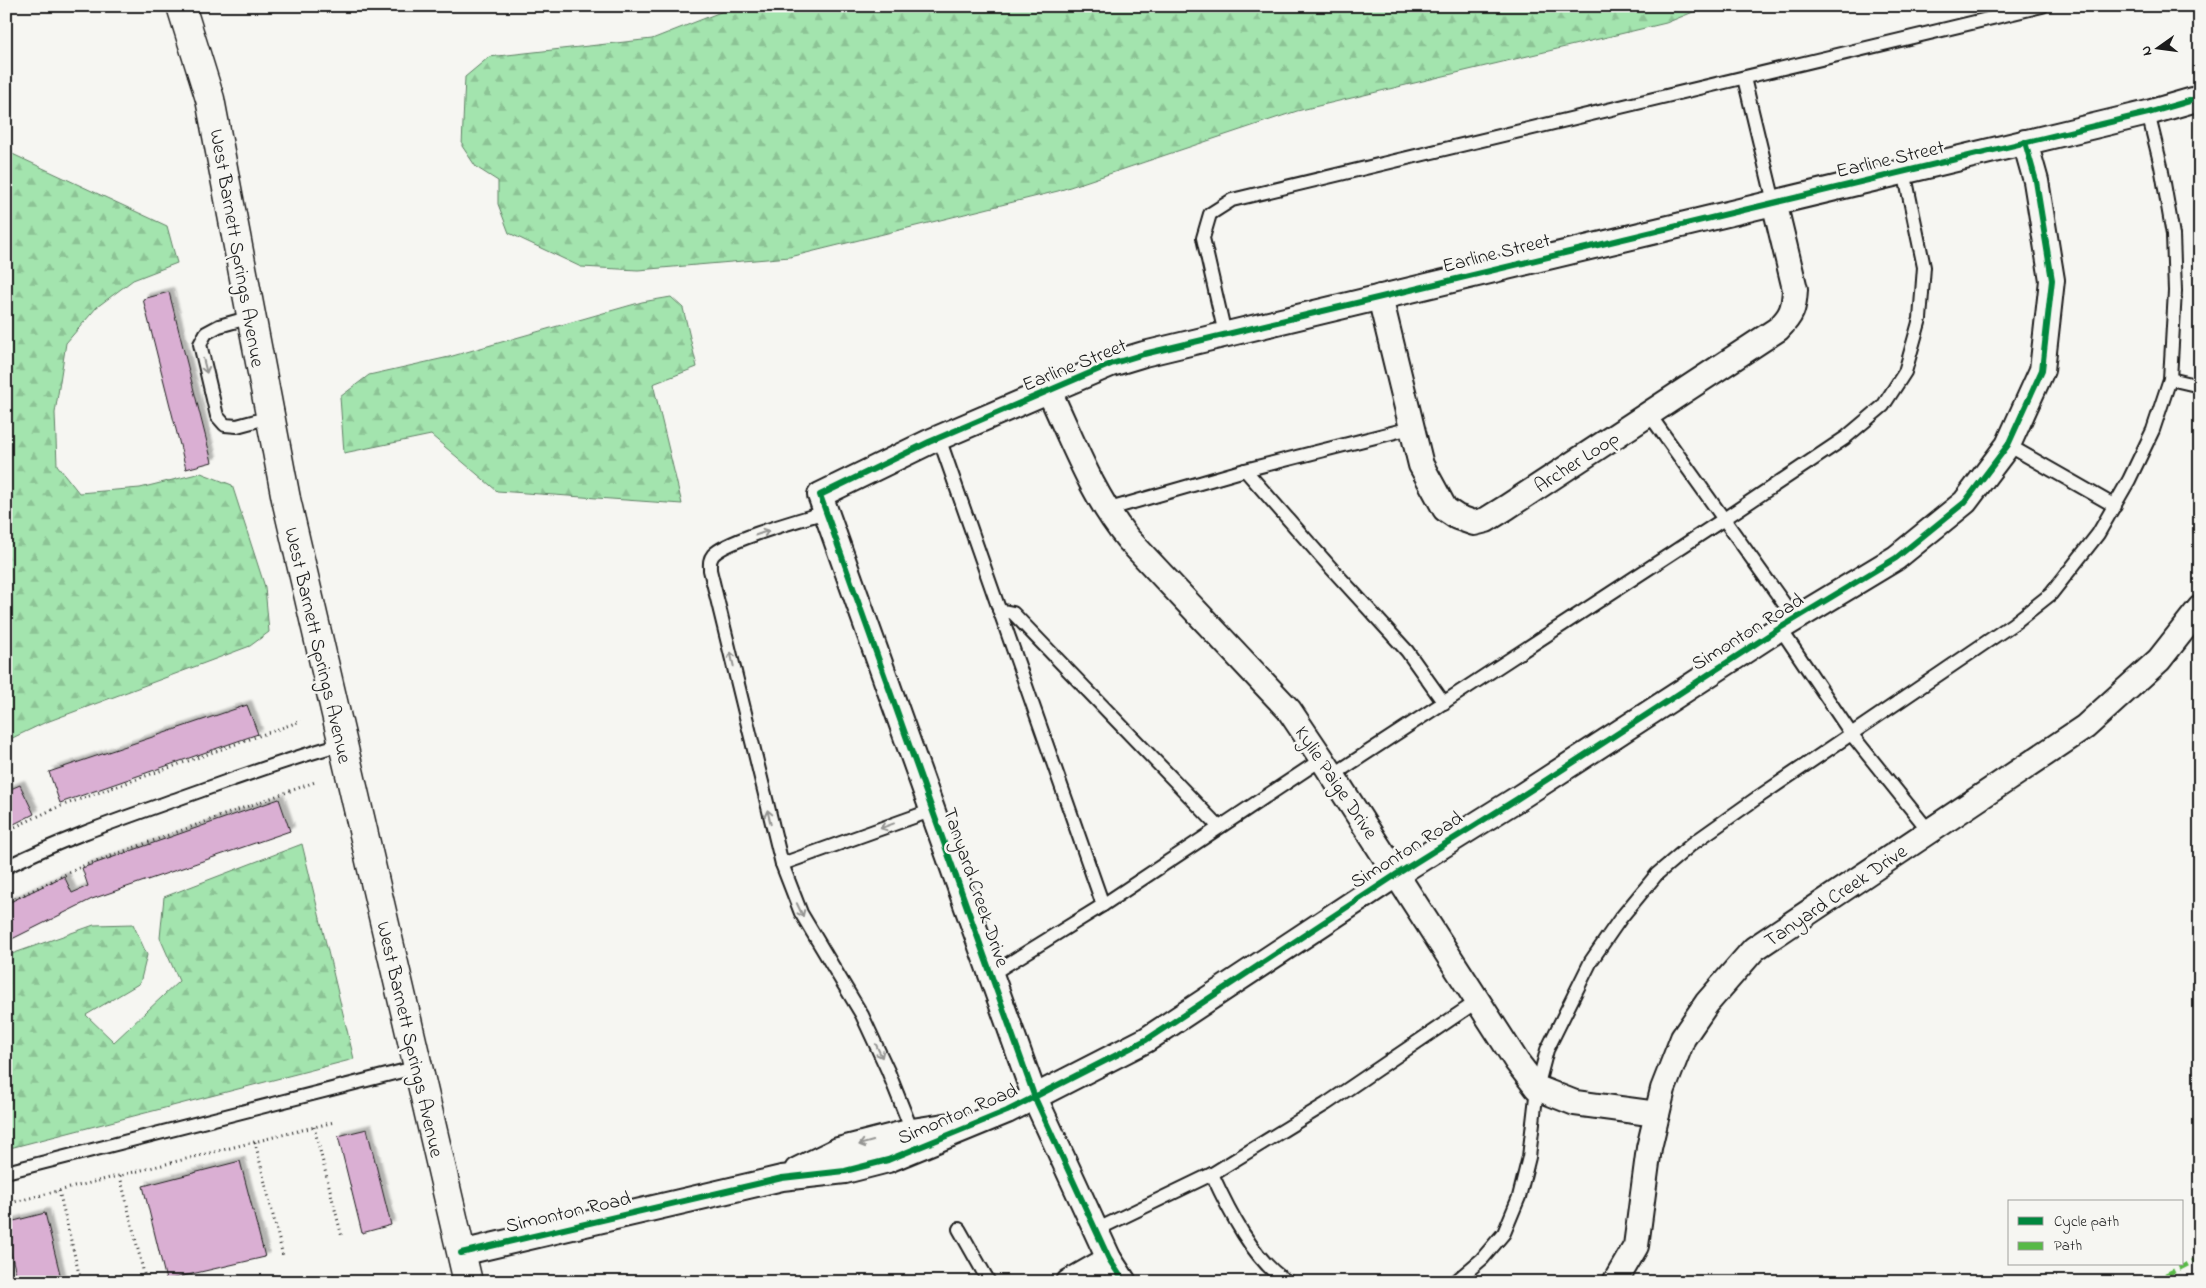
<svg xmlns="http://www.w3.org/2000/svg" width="2206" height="1288" font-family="'Indie Flower',sans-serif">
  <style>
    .forest { fill: url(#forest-firs); stroke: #608065 }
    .building { fill: #daafd3; stroke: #1c1c1c; filter: url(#shadow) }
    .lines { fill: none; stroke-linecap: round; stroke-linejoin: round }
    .lane-casing { stroke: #1c1c1c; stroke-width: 16 }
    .street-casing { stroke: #1c1c1c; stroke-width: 28 }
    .secondary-casing { stroke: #1c1c1c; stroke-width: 31 }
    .path { stroke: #1c1c1c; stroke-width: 3; stroke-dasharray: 1 4; stroke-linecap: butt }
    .lane { stroke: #f6f6f2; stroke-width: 12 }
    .street { stroke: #f6f6f2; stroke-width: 24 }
    .secondary { stroke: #f6f6f2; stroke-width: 28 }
    .quiet { stroke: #58b947; stroke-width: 5; stroke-dasharray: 10 5; stroke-linecap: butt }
    .cycleway-casing { stroke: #f6f6f2; stroke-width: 9 }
    .cycleway { stroke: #00873e; stroke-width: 6 }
    .oneway { stroke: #949492 }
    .labels { text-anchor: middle; stroke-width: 5; stroke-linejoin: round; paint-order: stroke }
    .street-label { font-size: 20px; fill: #1c1c1c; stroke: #f6f6f2 }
  </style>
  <defs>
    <pattern id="forest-firs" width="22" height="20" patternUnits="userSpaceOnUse" patternTransform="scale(1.25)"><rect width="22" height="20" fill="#a3e4ae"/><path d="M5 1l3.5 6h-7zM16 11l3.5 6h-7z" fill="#8cc395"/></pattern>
    <filter id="shadow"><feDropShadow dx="4.5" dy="-4.5" stdDeviation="1" flood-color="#0004"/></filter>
  </defs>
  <rect width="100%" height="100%" fill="#f6f6f2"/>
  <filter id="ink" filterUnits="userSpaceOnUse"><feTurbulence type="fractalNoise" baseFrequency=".02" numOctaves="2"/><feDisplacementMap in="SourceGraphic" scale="10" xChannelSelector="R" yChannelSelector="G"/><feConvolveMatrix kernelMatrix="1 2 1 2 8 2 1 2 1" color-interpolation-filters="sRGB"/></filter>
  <g filter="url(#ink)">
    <g class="forest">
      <path d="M736,6h972l-42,17 -369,88 -239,80 -268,66 -152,13 -57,-3 -72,-34 -11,-29v-23l-22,-14 -14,-21 3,-69 24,-20 163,-18z"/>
      <path d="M6,151l161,75 10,37 -44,17 -36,27 -31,36 -11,70 2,52 22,28 61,-5 61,-15 31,12 33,102 4,45 -19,14 -206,77 -38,18z"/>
      <path d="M671,297l12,11 14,59 -44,17 29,120 -185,-13 -66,-56 -87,18 -4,-56 29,-22 80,-18 193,-55z"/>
      <path d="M302,844l52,215 -348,90v-193l88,-31 39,-1 14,31 -7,28 -54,32 28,27 65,-61 -19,-43 4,-41z"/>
    </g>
    <g class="building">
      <path d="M169,292l43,170 -26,7 -43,-170z"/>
      <path d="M247,705l11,29 -198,69 -11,-31z"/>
      <path d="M20,785l14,29 -28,14v-37z"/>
      <path d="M279,799l11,32 -198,68 -86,43v-38l58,-28 8,17 16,-7 -6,-18z"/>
      <path d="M367,1129l24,96 -29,8 -24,-97z"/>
      <path d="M240,1161l25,96 -99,23 -23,-94z"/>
      <path d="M45,1213l17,69h-44l-12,-50v-9z"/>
    </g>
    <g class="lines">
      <g class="lane-casing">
        <g id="lane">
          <path d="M1744,78l30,124"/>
          <path d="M251,317l-32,9 -13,7 -6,11 17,72 8,9 12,1 33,-9"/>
          <path d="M1225,334l-22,-96 7,-24 22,-14 810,-194"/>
          <path d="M2170,379l30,7"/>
          <path d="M1649,414l146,205"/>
          <path d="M939,438l164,467"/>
          <path d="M2008,445l107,61"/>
          <path d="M1245,470l87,99 75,82 37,52"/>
          <path d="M1106,510l139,-40 166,-42"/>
          <path d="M826,512c-23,7 -100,28 -113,43 -4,5 -3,9 -3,15l72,294 19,49 61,102 26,56 24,60"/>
          <path d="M999,610l14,3 206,214"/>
          <path d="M1780,628l72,107 77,96"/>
          <path d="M1333,775l391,-256 121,-81 38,-32 22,-34 15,-53 4,-52 -20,-96"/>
          <path d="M782,864l151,-54"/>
          <path d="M6,867c56,-28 115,-48 174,-69 54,-19 107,-39 162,-54"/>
          <path d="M990,975l113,-70 219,-146"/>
          <path d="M6,1172l412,-105"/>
          <path d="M1212,1174c16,35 42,88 76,108"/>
          <path d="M959,1229l30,53"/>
          <path d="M1096,1230l116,-56 114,-70 153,-104"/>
          <path d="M1455,1282l27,-23 22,-26 15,-36 10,-40 8,-69 10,-38 44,-89 29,-42 37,-45 35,-30 62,-44 259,-176 38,-30 47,-60 31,-54 24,-50 17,-51 5,-88 -2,-56 -12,-69 -13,-53"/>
        </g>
      </g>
      <g class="street-casing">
        <g id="street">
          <path d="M1380,297l41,168 24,44 12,8 17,6 12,-3 21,-13 271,-178c14,-14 16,-20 17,-40l-21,-87"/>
          <path d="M1049,391c24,51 43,104 79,148l161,171 33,49 195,303 20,26 38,15 82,11"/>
          <path d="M797,1170l41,-20 74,-19 39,-6"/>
          <path d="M461,1253l321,-75 63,-7 43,-11 119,-49 139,-71 251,-166 120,-75 263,-171 116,-70 69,-56 43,-57 34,-75 10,-90 -16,-99 -11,-39"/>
          <path d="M1069,1282l40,-23"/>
          <path d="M1124,1282l-15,-23 -74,-161 -215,-603 109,-53 182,-78 33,-10 1004,-241 52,-15"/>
          <path d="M1615,1282l21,-36 13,-98 14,-59 20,-51 24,-35 47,-54 331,-222 74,-67 41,-52"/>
        </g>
      </g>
      <g class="secondary-casing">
        <path id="secondary" d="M181,6l29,93 76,400 182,783"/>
      </g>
      <g class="path">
        <path d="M6,831l52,-24 243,-86"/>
        <path d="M6,903l77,-37 232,-84"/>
        <path d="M314,1127l28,110"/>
        <path d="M255,1142l28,114"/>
        <path d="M120,1176l26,106"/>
        <path d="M59,1191l22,91"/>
        <path d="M6,1204l328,-82"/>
      </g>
      <use href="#lane" class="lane"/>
      <use href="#street" class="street"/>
      <use href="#secondary" class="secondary"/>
      <path class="quiet" d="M2152,1282l48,-24"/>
      <g class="cycleway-casing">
        <g id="cycleway">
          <path d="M461,1253l321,-75 63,-7 43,-11 119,-49 139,-71 251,-166 120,-75 263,-171 116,-70 69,-56 43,-57 34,-75 10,-90 -16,-99 -11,-39"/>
          <path d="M1124,1282l-15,-23 -74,-161 -215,-603 109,-53 182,-78 33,-10 1004,-241 52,-15"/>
        </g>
      </g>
      <use href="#cycleway" class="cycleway"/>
    </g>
    <defs><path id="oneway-shaft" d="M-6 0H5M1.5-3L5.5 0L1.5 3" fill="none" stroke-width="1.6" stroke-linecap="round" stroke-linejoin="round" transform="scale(1.25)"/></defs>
    <g class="oneway">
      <use href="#oneway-shaft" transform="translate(205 366) rotate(76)"/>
      <use href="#oneway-shaft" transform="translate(762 533) rotate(-19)"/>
      <use href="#oneway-shaft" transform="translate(732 659) rotate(-103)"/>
      <use href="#oneway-shaft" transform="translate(769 817) rotate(-103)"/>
      <use href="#oneway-shaft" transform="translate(887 826) rotate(160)"/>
      <use href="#oneway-shaft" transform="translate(800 910) rotate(65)"/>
      <use href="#oneway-shaft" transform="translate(879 1051) rotate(65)"/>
      <use href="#oneway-shaft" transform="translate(866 1143) rotate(165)"/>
    </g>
  </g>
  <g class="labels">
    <g class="street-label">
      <text transform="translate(1890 158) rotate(-13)" y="7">Earline Street</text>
      <text transform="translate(238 248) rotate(80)" y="7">West Barnett Springs Avenue</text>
      <text transform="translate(1496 252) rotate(-14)" y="7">Earline Street</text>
      <text transform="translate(1074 364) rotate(-22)" y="7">Earline Street</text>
      <text transform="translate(1576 461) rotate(-33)" y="7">Archer Loop</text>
      <text transform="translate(1747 631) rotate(-32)" y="7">Simonton Road</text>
      <text transform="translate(319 645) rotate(77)" y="7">West Barnett Springs Avenue</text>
      <text transform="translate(1337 782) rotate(56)" y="7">Kylie Paige Drive</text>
      <text transform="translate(1406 849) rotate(-32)" y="7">Simonton Road</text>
      <text transform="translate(977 887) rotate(71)" y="7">Tanyard Creek Drive</text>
      <text transform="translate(1835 895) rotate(-34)" y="7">Tanyard Creek Drive</text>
      <text transform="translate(411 1039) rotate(77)" y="7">West Barnett Springs Avenue</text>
      <text transform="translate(957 1113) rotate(-23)" y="7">Simonton Road</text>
      <text transform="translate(568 1211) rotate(-13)" y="7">Simonton Road</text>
    </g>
  </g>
  <rect width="2206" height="1288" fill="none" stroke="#f6f6f2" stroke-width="25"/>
  <rect x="12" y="12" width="2181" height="1263" fill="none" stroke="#1c1c1c" stroke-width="2" filter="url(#ink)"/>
  <rect x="2008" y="1200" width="175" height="65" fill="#f6f6f2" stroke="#9f9f9c"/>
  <rect x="2018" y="1217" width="25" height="8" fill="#00873e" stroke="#9f9f9c"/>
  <text x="2054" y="1226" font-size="15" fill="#1c1c1c">Cycle path</text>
  <rect x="2018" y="1242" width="25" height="8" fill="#58b947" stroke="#9f9f9c"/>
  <text x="2054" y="1250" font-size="15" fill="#1c1c1c">Path</text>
  <g transform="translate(2158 48) rotate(256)" stroke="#f6f6f2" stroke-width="4" paint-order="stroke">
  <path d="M0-4L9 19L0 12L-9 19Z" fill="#1c1c1c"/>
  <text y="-8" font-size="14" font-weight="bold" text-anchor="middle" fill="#1c1c1c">N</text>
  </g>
</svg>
